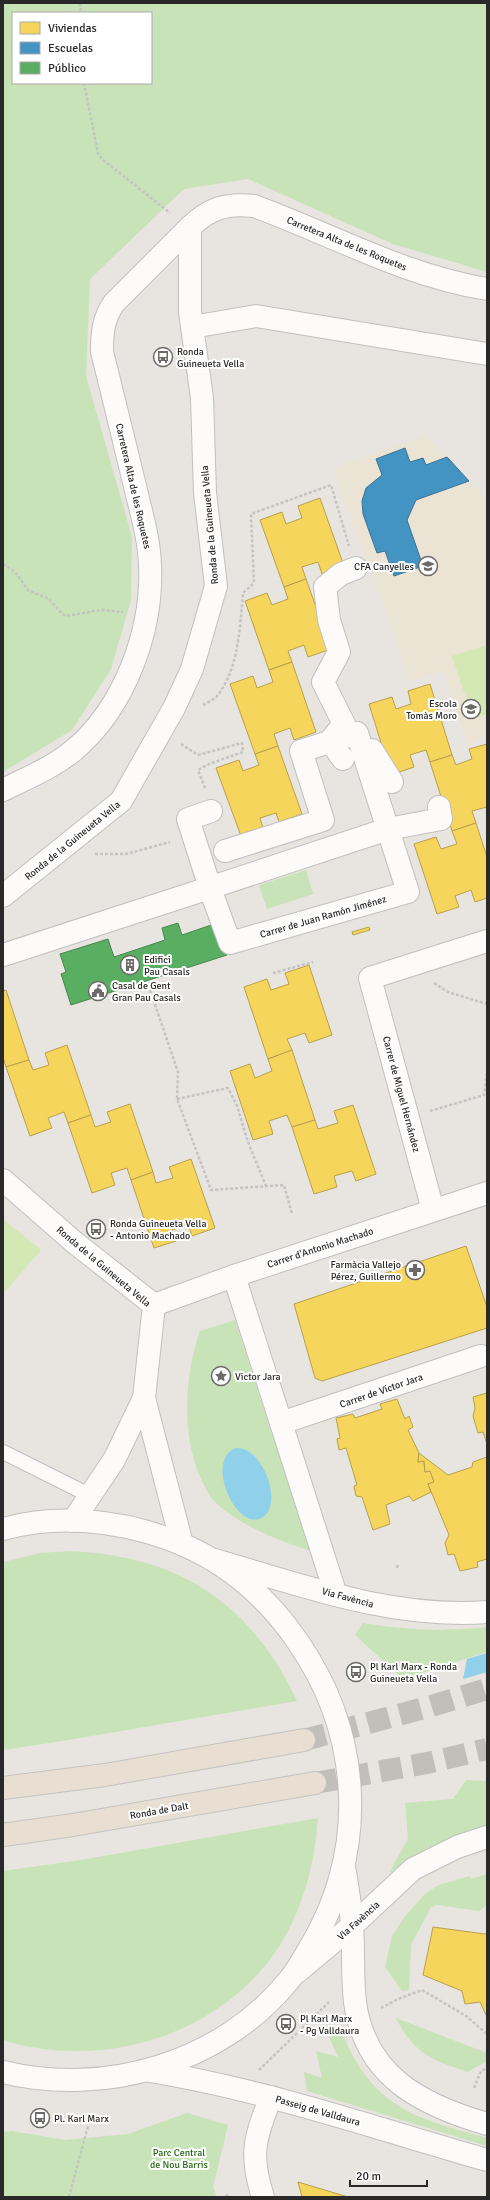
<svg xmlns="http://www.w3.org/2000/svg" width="490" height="2200" font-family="Signika,sans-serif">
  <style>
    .education { fill: #ebe3d3 }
    .green { fill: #c8e3b7; fill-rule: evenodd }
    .pitch { fill: #d3e8b5 }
    .water { fill: #91d0ea }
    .homes { fill: #f6d55c; stroke: #b8a14d }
    .schools { fill: #4393c3; stroke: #3b7395 }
    .public { fill: #5aae61; stroke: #4b8650 }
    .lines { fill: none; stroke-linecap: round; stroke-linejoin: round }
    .trunk-tunnel { stroke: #c2bfbb; stroke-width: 22; stroke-dasharray: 22 11; stroke-linecap: butt }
    .service-casing { stroke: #c1c0c0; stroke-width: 16 }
    .pedestrian-casing { stroke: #c1c0c0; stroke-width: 24 }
    .minor-casing { stroke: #c1c0c0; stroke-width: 24 }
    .tertiary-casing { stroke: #c1c0c0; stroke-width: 24 }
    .secondary-casing { stroke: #c1c0c0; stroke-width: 24 }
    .trunk-casing { stroke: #c4c3c1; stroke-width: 24 }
    .path { stroke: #c4c4c4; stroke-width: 2.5; stroke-dasharray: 3 2; stroke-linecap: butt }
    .service { stroke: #fcfbfa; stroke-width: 14 }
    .pedestrian { stroke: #fcfbfa; stroke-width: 22 }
    .minor { stroke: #fcfbfa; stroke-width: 22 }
    .tertiary { stroke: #fcfbfa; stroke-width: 22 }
    .secondary { stroke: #fcfbfa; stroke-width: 22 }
    .trunk { stroke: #e8dfd2; stroke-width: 22 }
    .labels { text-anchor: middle; stroke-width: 4; stroke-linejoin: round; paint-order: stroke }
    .street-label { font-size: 10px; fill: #292929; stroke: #fff }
    .poi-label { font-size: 10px; fill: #292929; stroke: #fff; text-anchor: start }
    .park-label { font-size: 10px; fill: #276619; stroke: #fff }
  </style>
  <rect width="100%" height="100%" fill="#e8e4df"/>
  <path class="education" d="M426,435l61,65v236l-19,7 -25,-73 -35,12 -6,-24 -69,-190z"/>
  <g class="green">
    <path d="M3,3h484v269l-94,-28 -145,-65 -64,10 -94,90 -4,97 46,161 -1,63 -20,69 -39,61 -69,42zM13,13h138v70h-138z"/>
    <path d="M306,870l7,24 -46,15 -8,-24z"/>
    <path d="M235,1320l36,112 17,41 23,78c-34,-11 -73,-26 -99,-52 -4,-5 -6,-11 -9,-16 -22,-43 -19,-108 -3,-152z"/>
    <path d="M70,1551c109,5 180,51 227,150l-235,40 -59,9v-188l37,-9z"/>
    <path d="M363,1623c43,7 80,9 124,4v25l-84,27 -48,-44z"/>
    <path d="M466,1780l21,1v44l-60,23 -38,25 19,-34 -3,-36 48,-4z"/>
    <path d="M318,1818c-3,37 -10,71 -26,105 -50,106 -181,151 -289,117v-169l78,-11z"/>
    <path d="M487,1874v31l-8,6 -42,-6 -6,2 -20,38 -2,45 -7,1 -17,-24 7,-31 14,-21 20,-22 13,-8 31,-9 1,3z"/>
    <path d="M396,2018l91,35v8l-19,11c-35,-11 -55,-19 -72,-54z"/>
    <path d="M327,2032l17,5c30,72 75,82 143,101v8l-180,-55 -3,-19 18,6 -6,-27 22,6z"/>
    <path d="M187,2113l41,12 -15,62 4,10h-214v-65l9,-1 53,9 63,-6z"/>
  </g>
  <g class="pitch">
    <path d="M487,645v69l-14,4 -21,-62z"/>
    <path d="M3,1219l38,31 -38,44z"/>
  </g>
  <g class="water">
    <path d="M236,1448c28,-2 50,62 23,71 -25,8 -54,-60 -23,-71z"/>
    <path d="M487,1653v19l-24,7 4,-20z"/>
  </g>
  <g class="homes">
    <path d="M320,498l24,68 -22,8 -4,-12 -16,5 4,12 -22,8 -24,-67 22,-8 4,12 16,-6 -4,-12z"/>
    <path d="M306,579l25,70 -23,8 -4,-12 -16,6 4,11 -23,8 -24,-69 22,-8 5,12 16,-6 -4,-12z"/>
    <path d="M292,662l24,70 -22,8 -4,-12 -16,6 4,12 -23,8 -25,-70 23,-8 4,12 16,-6 -4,-12z"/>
    <path d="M430,684l22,71 -22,7 -4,-12 -16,5 4,12 -23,8 -22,-71 23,-7 4,12 15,-5 -3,-13z"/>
    <path d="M487,744v63l-15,4 4,12 -24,8 -22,-69 22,-7 4,10 16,-6 -3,-10z"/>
    <path d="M278,746l24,68 -23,8 -3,-9 -16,5 3,10 -22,8 -25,-68 23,-8 4,11 16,-6 -4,-11z"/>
    <path d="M476,823l11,34v41l-12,4 -4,-12 -16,6 4,11 -22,7 -23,-70 22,-7 5,12 16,-5 -5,-13z"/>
    <path d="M369,927l1,3 -17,5 -1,-3z"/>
    <path d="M309,965l23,70 -23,8 -4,-10 -18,6 5,11 -24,9 -24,-72 23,-8 4,11 18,-6 -4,-11z"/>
    <path d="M6,990l23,70 -23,7 -3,-10v-66z"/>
    <path d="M67,1045l24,70 -23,8 -4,-11 -16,6 4,10 -22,8 -24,-69 23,-7 4,10 16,-5 -4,-12z"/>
    <path d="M292,1050l23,70 -23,7 -5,-12 -18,6 4,13 -20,6 -23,-69 20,-7 5,14 17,-7 -4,-12z"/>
    <path d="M130,1104l23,68 -22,8 -4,-12 -16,5 4,12 -23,8 -24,-70 23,-8 4,12 16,-5 -4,-10z"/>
    <path d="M353,1105l23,69 -20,7 -4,-10 -18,5 3,11 -23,7 -22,-67 23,-7 3,9 20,-6 -4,-12z"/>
    <path d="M191,1159l24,69 -23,8 -4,-12 -16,6 4,11 -22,7 -23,-68 22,-8 3,11 17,-5 -4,-11z"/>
    <path d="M466,1246l21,61v21l-165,53 -7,-3 -21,-74z"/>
    <path d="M487,1393v51l-4,-12 -5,1 -5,-17 2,-8 -2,-11z"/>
    <path d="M397,1399l8,20 4,-3 4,11 -5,3 11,23 -1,9 6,-1 1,11 5,-1 4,11 -6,2 3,8 -18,9 -4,-5 -23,9 4,19 -17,6 -11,-33 -6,-1 -2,-10 3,-1 -11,-37 -7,2 -2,-11 3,-1 -4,-20 17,-4 2,4 27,-9 -2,-5z"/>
    <path d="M419,1453l29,22 24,-8 1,-5 14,-5v102l-10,3 1,5 -18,4 -6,-17 -6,1 -3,-12 4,-8 -21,-51 6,-2 -4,-11 -5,1 -1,-11 -6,1z"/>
    <path d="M433,1927l52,7 2,-1v84l-7,-15 -15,2 -3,-13 -39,-16z"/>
    <path d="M298,2182l50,15h-46z"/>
  </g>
  <path class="schools" d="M405,448l5,14 13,-4 3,7 21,-8 22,24 -53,19 -9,20 16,46 -29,10 -9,-25 -8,2 -14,-39 -1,-13 4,-13 16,-13 -6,-16z"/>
  <path class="public" d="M178,923l4,12 35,-12 10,32 -156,50 -10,-31 5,-2 -6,-18 48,-15 6,18 51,-17 -3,-12z"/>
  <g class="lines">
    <g class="trunk-tunnel">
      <path d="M304,1740l124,-33 59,-18"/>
      <path d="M315,1783l112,-20 60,-14"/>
    </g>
    <g class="service-casing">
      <path id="service" d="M3,1452l88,44"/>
    </g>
    <g class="pedestrian-casing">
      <g id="pedestrian">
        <path d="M369,751l3,-1 20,32"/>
        <path d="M343,759l-13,-18 14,-17 -21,-42 16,-30 -10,-32 -4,-33 16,-13 15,-6"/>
        <path d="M211,811l-23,8 25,78 17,46 178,-51 -51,-159 -56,18 22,69 -98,31"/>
        <path d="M203,890l185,-61 53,-10 -2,-12"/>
      </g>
    </g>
    <g class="minor-casing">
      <g id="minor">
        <path d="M192,327l64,-11 231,38"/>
        <path d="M3,790c24,-12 51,-23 71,-40 51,-43 79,-120 76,-185 -1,-29 -10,-56 -16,-83 -11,-44 -21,-87 -32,-130 0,-19 1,-33 12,-49l76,-76"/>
        <path d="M3,896l118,-95 53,-93 18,-39 24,-83 -11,-93 -3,-95 -12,-86v-85c20,-19 36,-24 64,-21 77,28 151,70 233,83"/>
        <path d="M3,955l200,-65"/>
        <path d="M3,1180l71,62 80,63"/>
        <path d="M433,1210l-63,-232 117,-37"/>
        <path d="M234,1276l102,319"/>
        <path d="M154,1305l80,-29 253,-83"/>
        <path d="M144,1398l38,146"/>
        <path d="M281,1423l200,-67"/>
        <path d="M73,1521l41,-61 30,-62 10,-93"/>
        <path d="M263,2197c-14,-43 -8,-60 8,-100"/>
      </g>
    </g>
    <g class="tertiary-casing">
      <g id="tertiary">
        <path d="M215,1560c89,26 178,59 272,52"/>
        <path d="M297,1972l55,-46 61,-57 44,-22 30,-10"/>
      </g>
    </g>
    <g class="secondary-casing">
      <g id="secondary">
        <path d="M3,1529c54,-15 114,-9 166,10 54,20 97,56 129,103 64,93 70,207 13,304 -7,11 -13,24 -22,34 -67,83 -184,117 -286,92"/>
        <path d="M345,1872c3,18 6,36 7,54 2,26 0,51 3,76 10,75 67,103 132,122"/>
        <path d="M150,2071c115,19 225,57 337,89"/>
      </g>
    </g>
    <g class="trunk-casing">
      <g id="trunk">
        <path d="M3,1788l102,-13 199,-35"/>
        <path d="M3,1835l70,-10 242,-42"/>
      </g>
    </g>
    <g class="path">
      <path d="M80,3l1,10"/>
      <path d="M84,83l14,70 4,6 68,54"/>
      <path d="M3,564l12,8 13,18 21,9 13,15 4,2 35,-6 22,2"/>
      <path d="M203,705c5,-3 12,-6 15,-10 21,-28 22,-69 25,-102l11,-10 -3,-69 80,-29 18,61"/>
      <path d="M181,744l17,11 44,-12 1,9 -34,12 -11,6 7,18"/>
      <path d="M95,854h31l44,-12"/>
      <path d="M273,973l40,-11"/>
      <path d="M434,983l14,9 39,12"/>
      <path d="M150,990l28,82 -1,27 34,91 73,-5 8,29"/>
      <path d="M177,1099l51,-11 9,18 11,36 18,44"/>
      <path d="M430,1111l54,-16 3,-22"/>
      <path d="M397,1568l1,-4"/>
      <path d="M381,2008l17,-9 24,-9 44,26 21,18"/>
      <path d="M259,2070l70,-68"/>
      <path d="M474,2088l7,-17 6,-3"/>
      <path d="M69,2197l19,-71"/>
      <path d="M226,2197l2,-3"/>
    </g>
    <use href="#service" class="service"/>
    <use href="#pedestrian" class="pedestrian"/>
    <use href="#minor" class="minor"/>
    <use href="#tertiary" class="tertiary"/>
    <use href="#secondary" class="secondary"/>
    <use href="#trunk" class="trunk"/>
  </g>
  <defs>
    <g id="bus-ring" transform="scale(1)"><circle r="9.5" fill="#fff" stroke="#6c6a69" stroke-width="1.5"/><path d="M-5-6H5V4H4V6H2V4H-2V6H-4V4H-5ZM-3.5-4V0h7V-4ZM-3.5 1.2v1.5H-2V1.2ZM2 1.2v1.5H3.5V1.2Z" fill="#6c6a69"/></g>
    <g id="school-ring" transform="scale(1)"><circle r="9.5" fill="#fff" stroke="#6c6a69" stroke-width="1.5"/><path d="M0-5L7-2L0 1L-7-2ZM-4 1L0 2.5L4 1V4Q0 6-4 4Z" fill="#6c6a69"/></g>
    <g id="building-ring" transform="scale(1)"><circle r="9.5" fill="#fff" stroke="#6c6a69" stroke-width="1.5"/><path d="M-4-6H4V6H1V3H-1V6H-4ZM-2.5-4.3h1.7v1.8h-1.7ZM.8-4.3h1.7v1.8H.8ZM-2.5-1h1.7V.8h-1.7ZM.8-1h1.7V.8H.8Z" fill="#6c6a69"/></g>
    <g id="civic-ring" transform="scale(1)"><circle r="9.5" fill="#fff" stroke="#6c6a69" stroke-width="1.5"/><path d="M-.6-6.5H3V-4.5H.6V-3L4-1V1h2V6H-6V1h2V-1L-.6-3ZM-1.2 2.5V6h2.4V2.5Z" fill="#6c6a69"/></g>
    <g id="pharmacy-ring" transform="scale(1)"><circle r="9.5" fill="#fff" stroke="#6c6a69" stroke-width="1.5"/><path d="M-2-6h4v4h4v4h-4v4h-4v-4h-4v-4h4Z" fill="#6c6a69"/></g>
    <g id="sight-ring" transform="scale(1)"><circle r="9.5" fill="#fff" stroke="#6c6a69" stroke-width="1.5"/><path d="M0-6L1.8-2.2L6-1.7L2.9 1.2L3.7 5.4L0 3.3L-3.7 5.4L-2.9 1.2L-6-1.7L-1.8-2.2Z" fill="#6c6a69"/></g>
  </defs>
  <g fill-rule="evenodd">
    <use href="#bus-ring" x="163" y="357"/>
    <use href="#school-ring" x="428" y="566"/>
    <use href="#school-ring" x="471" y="709"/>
    <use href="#building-ring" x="130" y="965"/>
    <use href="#civic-ring" x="98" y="991"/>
    <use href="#bus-ring" x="96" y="1229"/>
    <use href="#pharmacy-ring" x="415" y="1270"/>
    <use href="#sight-ring" x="221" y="1376"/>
    <use href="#bus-ring" x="356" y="1672"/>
    <use href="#bus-ring" x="286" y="2024"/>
    <use href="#bus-ring" x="40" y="2118"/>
  </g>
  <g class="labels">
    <g class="street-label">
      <text transform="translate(347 243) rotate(22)" y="4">Carretera Alta de les Roquetes</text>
      <text transform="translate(134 486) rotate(77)" y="4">Carretera Alta de les Roquetes</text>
      <text transform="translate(209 525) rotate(-95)" y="4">Ronda de la Guineueta Vella</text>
      <text transform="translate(72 840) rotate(-39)" y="4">Ronda de la Guineueta Vella</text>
      <text transform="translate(323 916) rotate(-16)" y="4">Carrer de Juan Ramón Jiménez</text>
      <text transform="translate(402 1094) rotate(75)" y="4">Carrer de Miguel Hernández</text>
      <text transform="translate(320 1247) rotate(-18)" y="4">Carrer d'Antonio Machado</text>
      <text transform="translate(104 1266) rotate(40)" y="4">Ronda de la Guineueta Vella</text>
      <text transform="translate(381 1390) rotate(-19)" y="4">Carrer de Víctor Jara</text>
      <text transform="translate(348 1597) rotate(15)" y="4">Via Favència</text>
      <text transform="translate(159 1810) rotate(-10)" y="4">Ronda de Dalt</text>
      <text transform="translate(358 1920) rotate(-42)" y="4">Via Favència</text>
      <text transform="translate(318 2110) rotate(16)" y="4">Passeig de Valldaura</text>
    </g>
    <g class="poi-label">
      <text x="177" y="355">Ronda<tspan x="177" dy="12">Guineueta Vella</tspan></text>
      <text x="414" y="570" text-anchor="end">CFA Canyelles</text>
      <text x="457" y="707" text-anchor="end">Escola<tspan x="457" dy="12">Tomàs Moro</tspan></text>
      <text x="144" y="963">Edifici<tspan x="144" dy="12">Pau Casals</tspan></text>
      <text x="112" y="989">Casal de Gent<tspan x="112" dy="12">Gran Pau Casals</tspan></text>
      <text x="110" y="1227">Ronda Guineueta Vella<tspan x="110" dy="12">- Antonio Machado</tspan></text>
      <text x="401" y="1268" text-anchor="end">Farmàcia Vallejo<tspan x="401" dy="12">Pérez, Guillermo</tspan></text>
      <text x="235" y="1380">Victor Jara</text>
      <text x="370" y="1670">Pl Karl Marx - Ronda<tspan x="370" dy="12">Guineueta Vella</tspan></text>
      <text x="300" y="2022">Pl Karl Marx<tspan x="300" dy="12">- Pg Valldaura</tspan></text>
      <text x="54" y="2122">Pl. Karl Marx</text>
    </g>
    <g class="park-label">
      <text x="179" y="2156">Parc Central<tspan x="179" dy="12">de Nou Barris</tspan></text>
    </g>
  </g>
  <rect width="490" height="2200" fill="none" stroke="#292929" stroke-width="8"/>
  <rect x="12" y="12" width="140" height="72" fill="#ffffff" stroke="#a9a9a9"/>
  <rect x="20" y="22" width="20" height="12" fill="#f6d55c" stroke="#a9a9a9"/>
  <text x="48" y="32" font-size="12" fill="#292929">Viviendas</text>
  <rect x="20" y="42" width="20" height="12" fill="#4393c3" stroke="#a9a9a9"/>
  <text x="48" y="52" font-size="12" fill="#292929">Escuelas</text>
  <rect x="20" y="62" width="20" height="12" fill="#5aae61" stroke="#a9a9a9"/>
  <text x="48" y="72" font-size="12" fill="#292929">Público</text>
  <path d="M350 2180v6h77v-6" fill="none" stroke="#292929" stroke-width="2"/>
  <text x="356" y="2180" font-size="12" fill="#292929" stroke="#ffffff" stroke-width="3" paint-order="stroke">20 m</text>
</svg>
